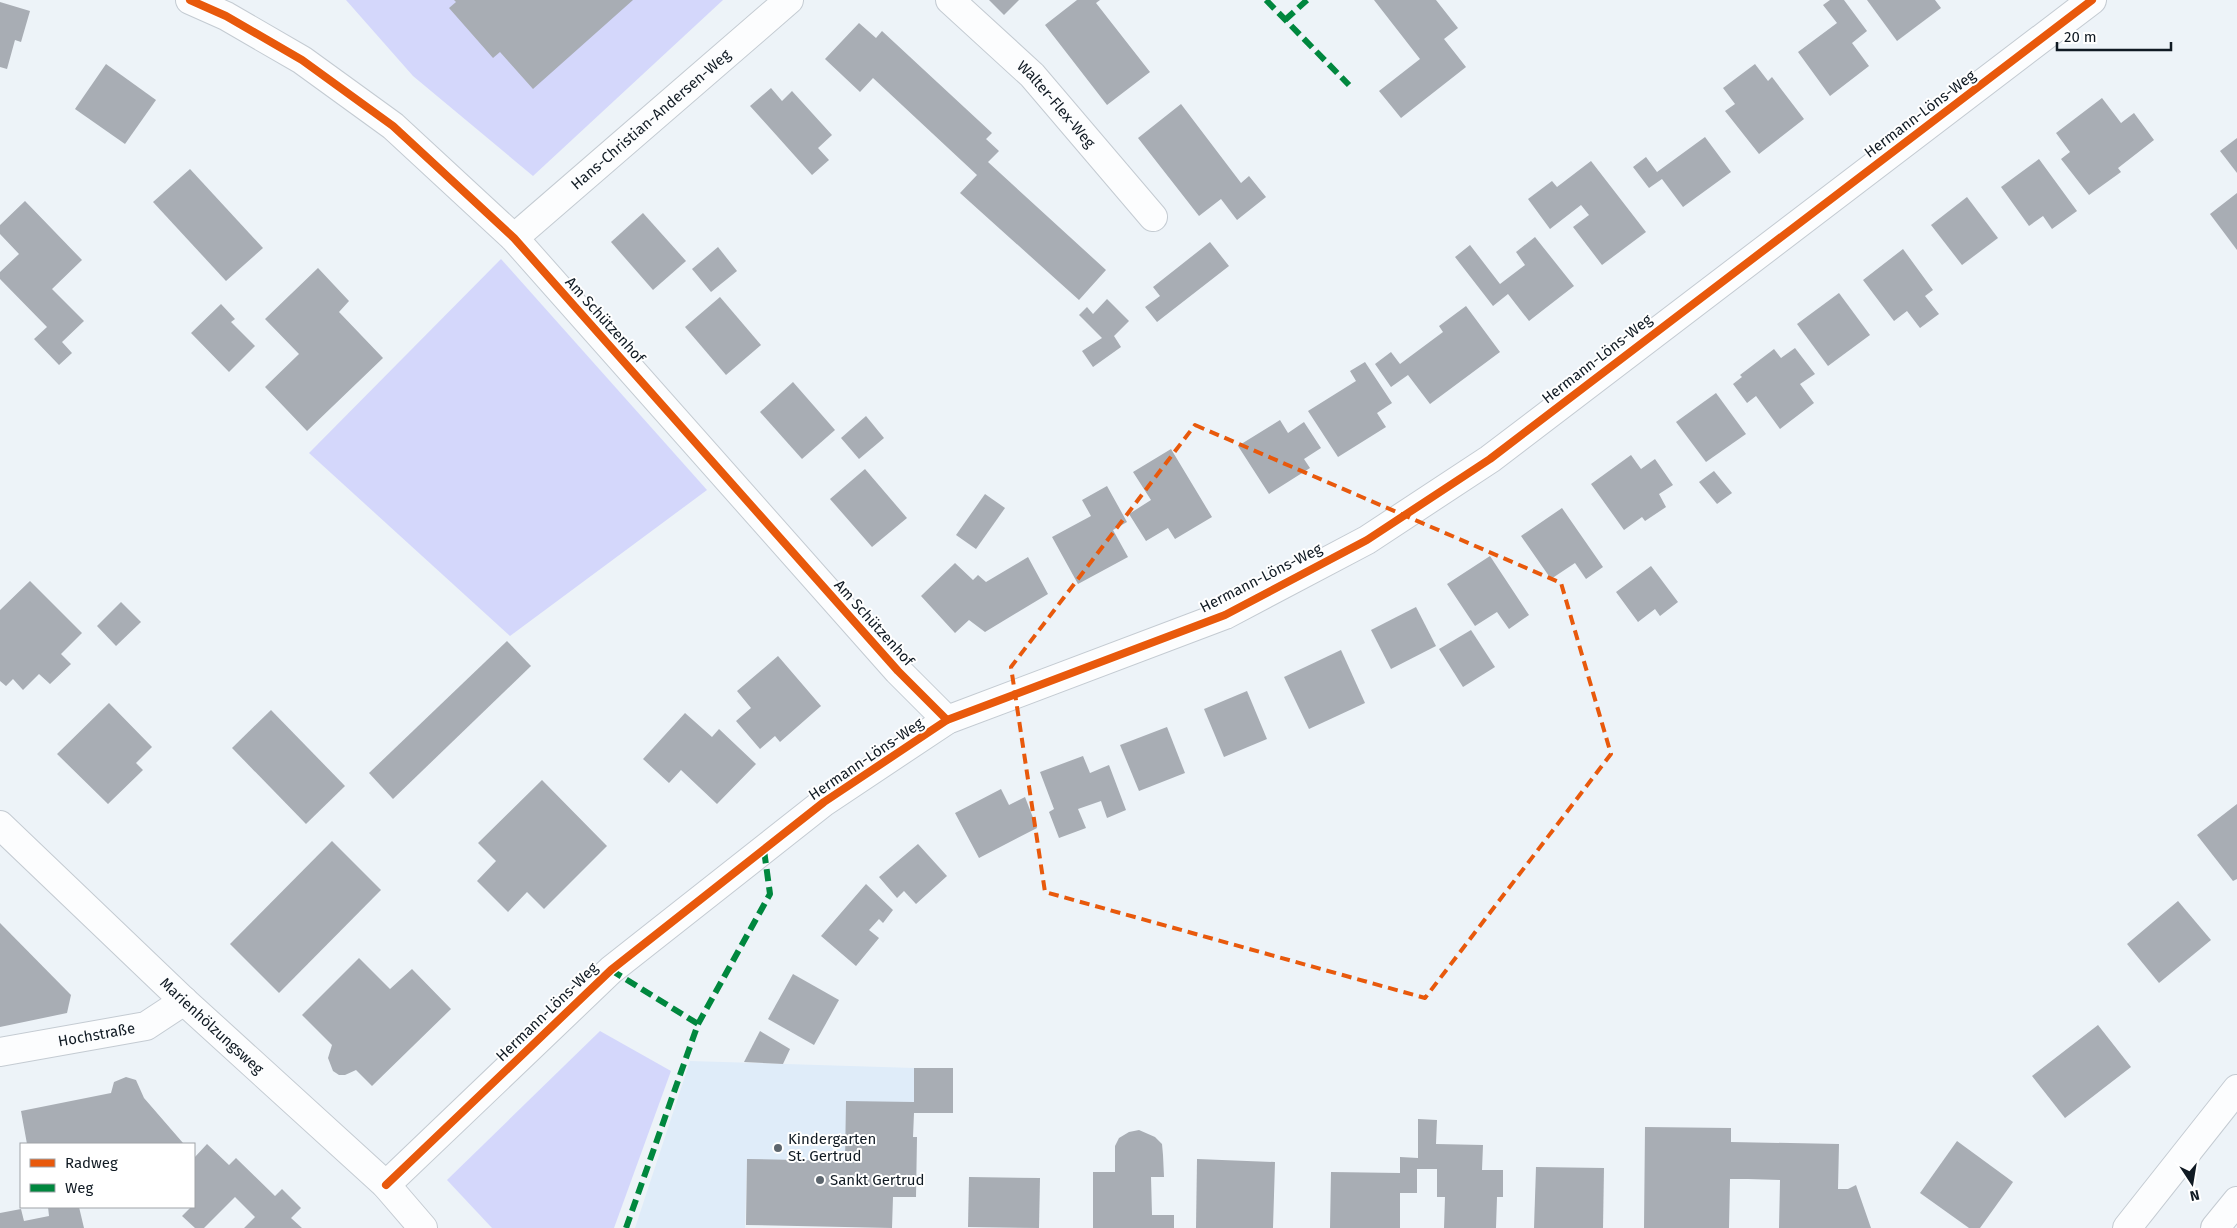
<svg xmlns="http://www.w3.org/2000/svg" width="2237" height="1228" font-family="'Fira Sans',sans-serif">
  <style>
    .built { fill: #dfecf9 }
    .green { fill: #d4d7fb }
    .building { fill: #a8adb4 }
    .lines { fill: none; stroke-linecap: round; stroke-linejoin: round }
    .street-casing { stroke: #c4cbd2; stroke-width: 30 }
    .secondary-casing { stroke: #c4cbd2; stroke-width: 30 }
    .street { stroke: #fcfdfe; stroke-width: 28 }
    .secondary { stroke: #fcfdfe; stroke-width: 28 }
    .quiet { stroke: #00873e; stroke-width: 6; stroke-dasharray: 12 6; stroke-linecap: butt }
    .cycleway-casing { stroke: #fff; stroke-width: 11 }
    .cycleway { stroke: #e8590c; stroke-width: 8 }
    .marked { fill: none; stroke: #e8590c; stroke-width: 4; stroke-dasharray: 10 6; stroke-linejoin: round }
    .poi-dot { fill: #5d666e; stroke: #fff; stroke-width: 2 }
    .labels { text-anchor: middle; stroke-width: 4; stroke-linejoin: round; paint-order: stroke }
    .street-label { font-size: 15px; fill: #101a23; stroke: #fff }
    .poi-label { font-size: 15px; fill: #101a23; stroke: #fff; text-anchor: start }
  </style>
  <rect width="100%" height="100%" fill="#edf3f8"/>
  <path class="built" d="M690,1061l224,7v34l-20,61 -147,-3 -2,68h-110z"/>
  <g class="green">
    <path d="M346,0h377l-190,176 -120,-100z"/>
    <path d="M501,259l206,231 -197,146 -201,-183z"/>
    <path d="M600,1031l71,40 -57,157h-122l-45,-48z"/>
  </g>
  <g class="building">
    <path d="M454,0h179l-100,89 -33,-37 -7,6 -44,-50 7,-6z"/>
    <path d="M989,0h30l-15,15z"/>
    <path d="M1077,0h23l-4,3 54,69 -43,33 -62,-80z"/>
    <path d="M1374,0h62l22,28 -14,11 22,28 -65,51 -22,-27 41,-32z"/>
    <path d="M1830,0h14l23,31 -15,12 17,23 -39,30 -32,-44 39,-29 -14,-18z"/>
    <path d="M1867,0h68l6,8 -44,33z"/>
    <path d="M0,2l30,9 -9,31 -6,-2 -8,29 -7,-2z"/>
    <path d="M859,23l17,15 6,-7 110,102 -6,6 13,12 -11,11 118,108 -27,30 -119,-107 17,-18 -104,-97 -13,14 -35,-33z"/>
    <path d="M106,64l50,36 -31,44 -50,-35z"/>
    <path d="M1755,64l13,17 4,-4 32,42 -45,35 -34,-43 10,-7 -12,-16z"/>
    <path d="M771,88l11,13 10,-10 40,44 -14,13 11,12 -17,15 -62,-69z"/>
    <path d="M2102,98l19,25 13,-10 20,27 -36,28 3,4 -32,23 -28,-36 9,-7 -14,-19z"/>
    <path d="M1181,104l60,79 8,-7 17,21 -29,23 -16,-21 -22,17 -61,-78z"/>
    <path d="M1705,137l26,35 -48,35 -21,-28 -13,9 -16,-21 13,-10 11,15z"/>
    <path d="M2237,138v35l-17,-22z"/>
    <path d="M2039,159l38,52 -25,18 -9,-13 -14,10 -28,-39z"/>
    <path d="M1591,161l55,71 -44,33 -29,-38 16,-12 -8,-10 -31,24 -22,-30 24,-18 5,6z"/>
    <path d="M190,169l73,79 -37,33 -73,-79z"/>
    <path d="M2237,193v57l-27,-36z"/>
    <path d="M1967,197l31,41 -36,27 -31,-40z"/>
    <path d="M25,201l57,59 -30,29 32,32 -22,21 10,11 -13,12 -25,-26 13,-12 -47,-48v-7l19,-18 -19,-20v-9z"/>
    <path d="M643,213l43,48 -33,29 -42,-48z"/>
    <path d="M1535,237l39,49 -45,35 -21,-27 -15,12 -38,-49 15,-12 30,39 25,-19 -9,-13z"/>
    <path d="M1210,242l19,24 -72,56 -12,-15 15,-11 -7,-9z"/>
    <path d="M718,247l19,24 -26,21 -19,-23z"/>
    <path d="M1903,249l30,41 -8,6 14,18 -19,14 -13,-17 -13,10 -31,-41z"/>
    <path d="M318,268l31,33 -10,11 44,46 -76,73 -42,-44 34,-33 -34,-35z"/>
    <path d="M1839,293l31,42 -42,31 -31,-42z"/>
    <path d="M720,297l41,48 -35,30 -41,-48z"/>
    <path d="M1107,299l22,22 -15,15 7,11 -28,20 -11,-16 20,-13 -23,-23 8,-8 6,7z"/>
    <path d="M221,304l14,15 -4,3 24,24 -26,26 -38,-39z"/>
    <path d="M1466,306l34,46 -70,52 -22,-29 -17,12 -16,-23 16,-12 9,12 43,-32 -4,-6z"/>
    <path d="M1795,348l20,26 -15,10 14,19 -34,26 -24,-33 -9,7 -14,-19 9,-7 -2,-2 34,-26 7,9z"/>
    <path d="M1365,362l27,41 -15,10 9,14 -48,30 -30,-46 48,-30 -6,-10z"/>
    <path d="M793,382l42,48 -33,29 -42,-47z"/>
    <path d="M1716,393l30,41 -40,28 -30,-40z"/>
    <path d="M866,416l18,22 -25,21 -18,-21z"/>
    <path d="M1280,420l8,13 16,-11 17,26 -17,11 6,9 -41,26 -31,-48z"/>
    <path d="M1171,449l41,68 -37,22 -7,-11 -22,13 -17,-27 22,-14 -18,-28z"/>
    <path d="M1631,455l10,14 14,-10 18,26 -14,9 7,13 -21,14 -3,-4 -18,13 -33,-46z"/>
    <path d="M865,469l42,49 -35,29 -42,-48z"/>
    <path d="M1714,471l18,22 -15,11 -18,-22z"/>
    <path d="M1107,486l20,36 -14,8 15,27 -50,27 -26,-47 39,-21 -9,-16z"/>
    <path d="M985,494l20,14 -29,41 -20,-14z"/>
    <path d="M1562,508l41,59 -17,12 -11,-16 -24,16 -30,-43z"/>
    <path d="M1490,556l39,59 -20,14 -12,-17 -22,14 -28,-42z"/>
    <path d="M1028,557l20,37 -63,38 -16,-12 -14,13 -34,-37 34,-33 18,17 5,-5 8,7z"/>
    <path d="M1651,566l27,36 -18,14 -5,-7 -17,13 -22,-30z"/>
    <path d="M30,581l52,52 -21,21 10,10 -21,20 -11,-10 -16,16 -10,-11 -7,7 -6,-5v-71z"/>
    <path d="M121,602l20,20 -25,24 -19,-20z"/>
    <path d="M1416,607l20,39 -45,23 -20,-39z"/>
    <path d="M1471,630l24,37 -32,20 -24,-38z"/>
    <path d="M507,641l24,25 -138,133 -24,-26z"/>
    <path d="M1341,650l24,53 -56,26 -25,-52z"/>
    <path d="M778,656l43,50 -41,36 -5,-6 -15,13 -24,-28 15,-13 -14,-17z"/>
    <path d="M1247,691l20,48 -43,18 -20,-48z"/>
    <path d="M109,703l43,44 -16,16 7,7 -35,34 -51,-50z"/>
    <path d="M271,710l74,76 -39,38 -74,-76z"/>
    <path d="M685,713l27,24 7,-8 37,35 -39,40 -36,-34 -12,13 -26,-24z"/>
    <path d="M1167,727l18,46 -46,18 -19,-46z"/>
    <path d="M1083,756l7,17 19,-8 17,45 -19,8 -6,-17 -23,8 8,19 -27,10 -10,-26 5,-3 -14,-37z"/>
    <path d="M542,780l65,66 -63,63 -17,-17 -19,20 -31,-31 19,-20 -18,-18z"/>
    <path d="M1001,789l8,16 16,-8 12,31 -58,30 -24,-45z"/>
    <path d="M2237,804v75l-4,2 -36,-46z"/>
    <path d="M332,841l49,49 -102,103 -49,-49z"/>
    <path d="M918,844l29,32 -31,28 -12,-13 -7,7 -18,-21z"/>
    <path d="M866,884l27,26 -10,13 -4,-4 -10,11 10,8 -23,28 -35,-30z"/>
    <path d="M2178,901l33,39 -52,43 -32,-39z"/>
    <path d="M0,923l71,72 -4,18 -67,14z"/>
    <path d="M359,958l31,31 22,-20 39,40 -79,77 -16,-16 -11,5h-6l-6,-4 -5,-13 4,-13 -30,-30z"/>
    <path d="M793,974l46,26 -25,45 -46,-26z"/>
    <path d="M2098,1025l33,42 -66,51 -33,-42z"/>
    <path d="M760,1031l30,18 -7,15 -39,-2z"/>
    <path d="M914,1068h39v45h-39l-1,24h4l-1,60h-23l-1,31 -146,-3 1,-66 98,2 1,-60 68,1z"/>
    <path d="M126,1077l10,3 8,18 39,45 -1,1h-155l-6,-33 90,-18 3,-11z"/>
    <path d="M1418,1119l19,1 -1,24 47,1 -1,25h21v27h-6l-1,31h-52l1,-31h-8v-28h-20v24h-17v35h-70l1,-56 69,1v-16l18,1z"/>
    <path d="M1645,1127l86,1v14l108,2 -1,45h10l8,-4 15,43h-92l1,-48 -32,-1h-18l-1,49h-85z"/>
    <path d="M1139,1130l16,7 7,7 1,11 1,22h-13l1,38h22v13h-81v-56h22v-26l4,-8 10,-6z"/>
    <path d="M1957,1141l56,41 -33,46h-11l-49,-35z"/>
    <path d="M207,1144l22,21 7,-7 39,38 7,-7 19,19 -10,10 11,10h-58l11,-11 -20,-20 -31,31h-9l-13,-12 9,-9h3v-49z"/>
    <path d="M1197,1159l78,3 -2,66h-77z"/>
    <path d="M1536,1167l68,1 -1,60h-69z"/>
    <path d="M969,1177l71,1 -1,50 -71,-1z"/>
    <path d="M48,1207h31l5,21h-84v-15l21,-4 3,12 25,-5z"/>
  </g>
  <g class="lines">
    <g class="street-casing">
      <g id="street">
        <path d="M190,0l36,16 76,44 91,66 121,112 384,433 49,49"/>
        <path id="s1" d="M950,0l82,75 121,142"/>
        <path id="s2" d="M514,238l275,-238"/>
        <path id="s3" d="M0,1052l146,-26 38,-25"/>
        <path d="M386,1185l225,-215 213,-168 123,-82 278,-105 142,-75 123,-81 602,-459"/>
        <path d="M2127,1228l110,-139"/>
        <path d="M2215,1228l22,-27"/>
      </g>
    </g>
    <g class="secondary-casing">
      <g id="secondary">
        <path id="s4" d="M0,825l184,176 202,184 37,43"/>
      </g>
    </g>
    <use href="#street" class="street"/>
    <use href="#secondary" class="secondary"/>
    <g class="quiet">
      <path d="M1266,0l83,85"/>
      <path d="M1285,20l22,-20"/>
      <path d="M611,970l87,54"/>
      <path d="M626,1228l72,-204 72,-130 -6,-44"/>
    </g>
    <g class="cycleway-casing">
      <g id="cycleway">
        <path d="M190,0l36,16 76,44 91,66 121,112 384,433 49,49"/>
        <path d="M386,1185l225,-215 213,-168 123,-82 278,-105 142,-75 123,-81 602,-459"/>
      </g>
    </g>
    <use href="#cycleway" class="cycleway"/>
  </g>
  <path class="marked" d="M1195,425l366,158 50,171 -186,244 -380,-106 -34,-225z"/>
  <g class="poi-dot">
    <circle cx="778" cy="1148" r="5"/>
    <circle cx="820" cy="1180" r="5"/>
  </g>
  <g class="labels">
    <g class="street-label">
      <text dy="5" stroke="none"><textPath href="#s1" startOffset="149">Walter-Flex-Weg</textPath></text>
      <text transform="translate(1920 114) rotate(-37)" y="5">Hermann-Löns-Weg</text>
      <text dy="5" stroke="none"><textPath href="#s2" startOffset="181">Hans-Christian-Andersen-Weg</textPath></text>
      <text transform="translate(605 320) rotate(48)" y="5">Am Schützenhof</text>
      <text transform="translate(1597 359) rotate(-38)" y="5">Hermann-Löns-Weg</text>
      <text transform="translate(1261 578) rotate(-27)" y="5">Hermann-Löns-Weg</text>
      <text transform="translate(874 623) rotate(48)" y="5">Am Schützenhof</text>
      <text transform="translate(866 759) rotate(-34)" y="5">Hermann-Löns-Weg</text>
      <text transform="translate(547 1012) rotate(-44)" y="5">Hermann-Löns-Weg</text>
      <text dy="5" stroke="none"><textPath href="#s4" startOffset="292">Marienhölzungsweg</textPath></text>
      <text dy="5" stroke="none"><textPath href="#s3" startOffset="98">Hochstraße</textPath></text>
    </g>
    <g class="poi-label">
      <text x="788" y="1144">Kindergarten<tspan x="788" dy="17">St. Gertrud</tspan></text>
      <text x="830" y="1185">Sankt Gertrud</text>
    </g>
  </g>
  <rect x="20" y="1143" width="175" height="65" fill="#ffffff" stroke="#9fa3a7"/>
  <rect x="30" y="1159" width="25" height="8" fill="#e8590c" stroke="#9fa3a7"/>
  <text x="65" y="1168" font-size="15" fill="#101a23">Radweg</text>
  <rect x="30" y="1184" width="25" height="8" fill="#00873e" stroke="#9fa3a7"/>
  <text x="65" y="1193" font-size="15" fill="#101a23">Weg</text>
  <g transform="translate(2192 1183) rotate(168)" stroke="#ffffff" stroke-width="4" paint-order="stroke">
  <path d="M0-4L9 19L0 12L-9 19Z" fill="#101a23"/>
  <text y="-8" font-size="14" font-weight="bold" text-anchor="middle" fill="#101a23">N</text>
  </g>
  <path d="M2057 42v8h114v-8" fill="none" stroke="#101a23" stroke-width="2.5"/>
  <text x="2064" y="42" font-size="15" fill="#101a23" stroke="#ffffff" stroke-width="4" paint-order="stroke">20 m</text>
</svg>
